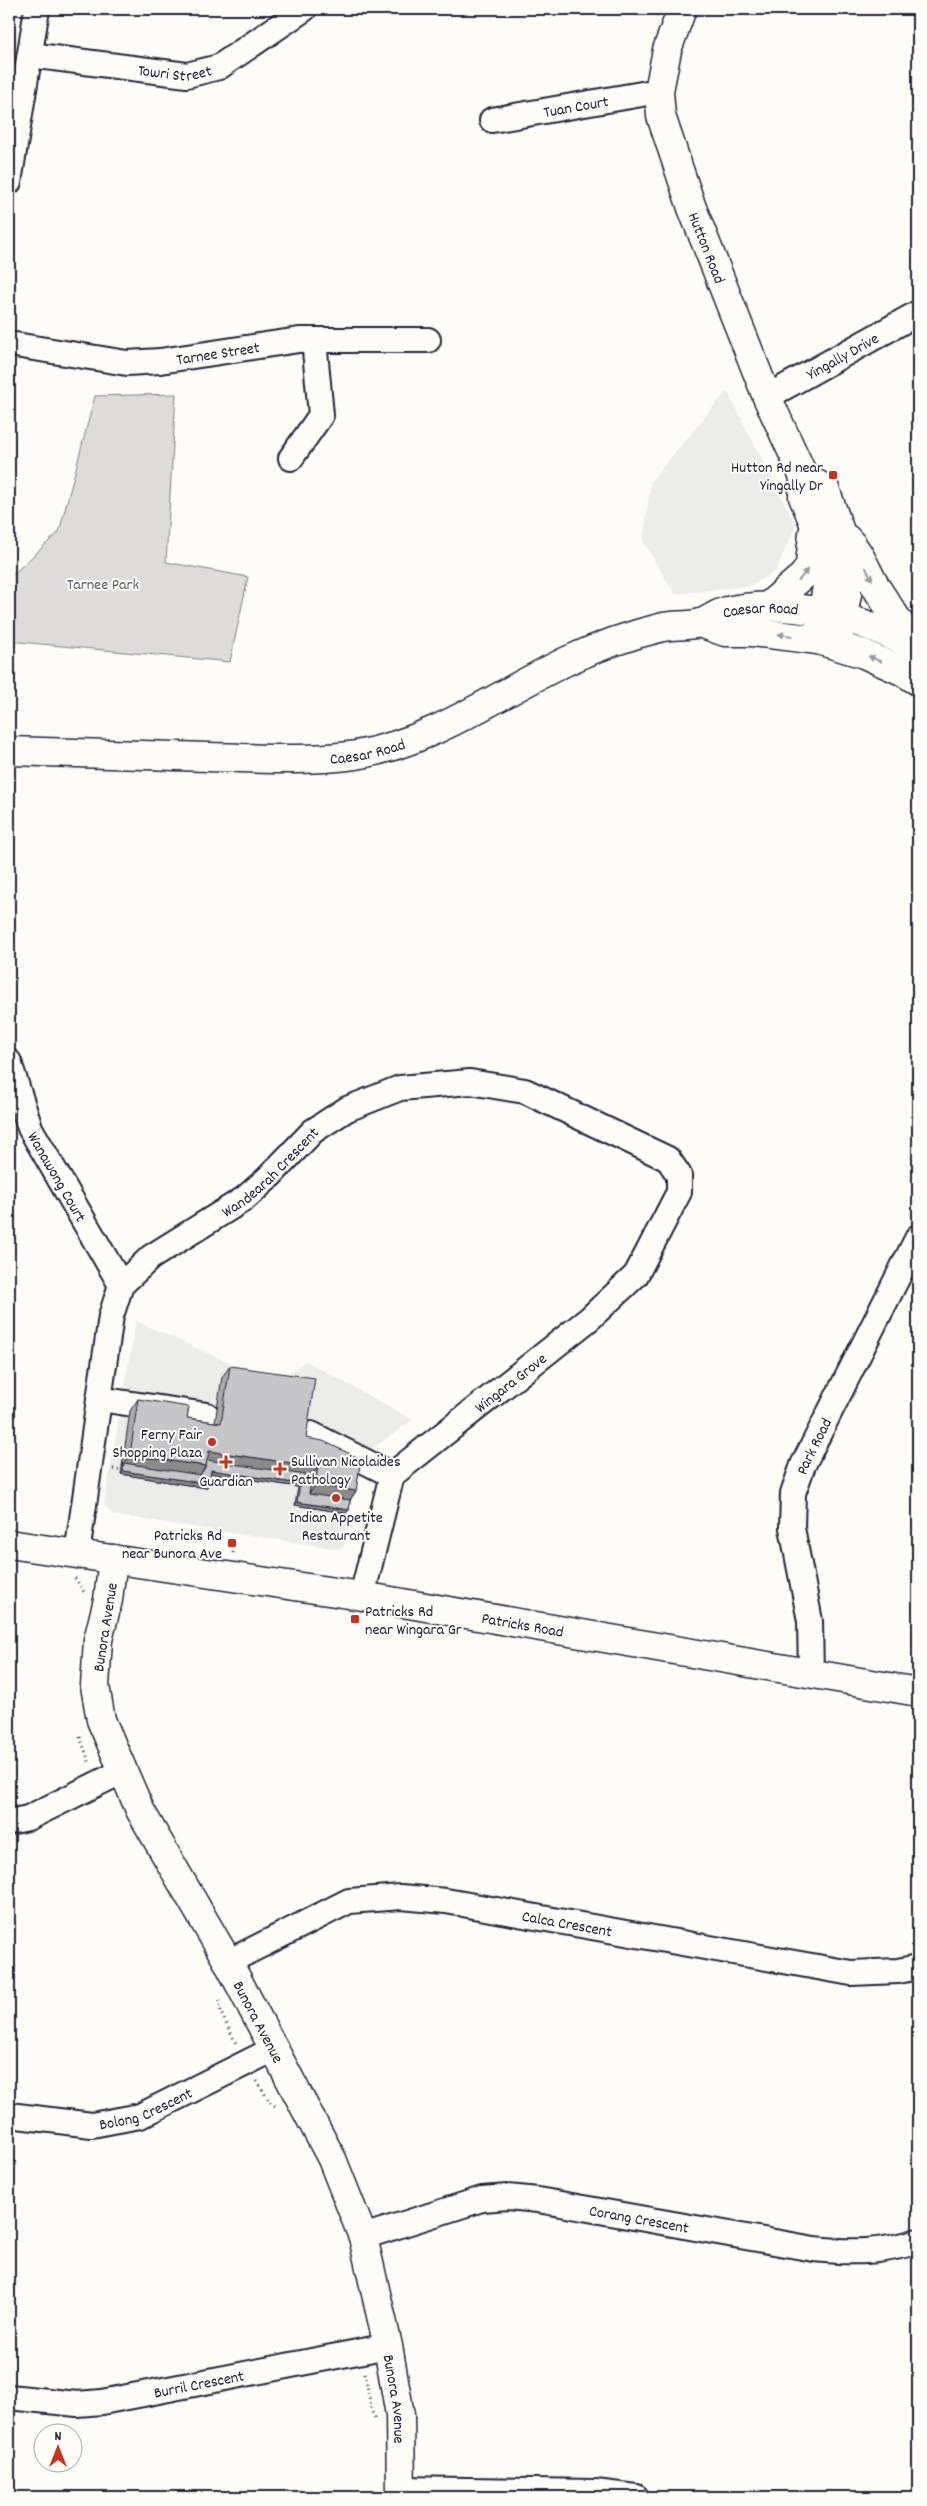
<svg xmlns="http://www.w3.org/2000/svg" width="927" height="2506" font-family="Dekko,sans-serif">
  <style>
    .built { fill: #ecece9 }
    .green { fill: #dddcdb; stroke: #807f8b }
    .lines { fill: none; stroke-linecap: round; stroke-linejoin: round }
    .street-casing { stroke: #22223b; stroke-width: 28 }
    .secondary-casing { stroke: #22223b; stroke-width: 31 }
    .path { stroke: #22223b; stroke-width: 3; stroke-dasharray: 1 4; stroke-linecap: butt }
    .street { stroke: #fdfcf7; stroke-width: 24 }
    .secondary { stroke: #fdfcf7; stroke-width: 28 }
    .wall { fill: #aaaaac; stroke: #22223b }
    .shaded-wall { fill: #8b8b8c; stroke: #22223b }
    .building { fill: #c6c6c8; stroke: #22223b }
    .oneway { fill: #9a9aa2 }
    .poi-dot { fill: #c8321e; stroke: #fdfcf7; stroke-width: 2 }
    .labels { text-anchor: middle; stroke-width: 4; stroke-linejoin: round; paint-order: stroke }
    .street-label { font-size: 16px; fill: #22223b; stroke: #fdfcf7 }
    .poi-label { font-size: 16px; fill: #22223b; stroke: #fdfcf7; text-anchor: end }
    .park-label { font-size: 16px; fill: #5a5a6b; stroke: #fdfcf7 }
  </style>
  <rect width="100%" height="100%" fill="#fdfcf7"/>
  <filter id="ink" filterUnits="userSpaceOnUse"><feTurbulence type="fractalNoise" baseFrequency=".02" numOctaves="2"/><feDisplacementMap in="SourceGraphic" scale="10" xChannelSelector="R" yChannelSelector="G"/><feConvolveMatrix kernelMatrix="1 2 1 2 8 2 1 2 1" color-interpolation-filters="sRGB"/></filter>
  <g filter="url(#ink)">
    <g class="built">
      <path d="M727,391l69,134 -20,46 -26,15 -75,8 -32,-53 8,-60z"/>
      <path d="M136,1321l139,62 31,-22 107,59 -37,26 -20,28 -11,69 -2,4 -4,2 -226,-34 -9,-11z"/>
    </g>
    <path class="green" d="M176,394l-10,168 82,15 -18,85 -221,-21v-63l50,-46 36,-136z"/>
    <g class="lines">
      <g class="street-casing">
        <g id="street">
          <path id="s1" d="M30,55l157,20 32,-8 85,-58"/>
          <path id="s2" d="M492,120l167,-29"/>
          <path d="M9,182l28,-173"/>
          <path id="s3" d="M9,344l118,19 33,-2 139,-21h129"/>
          <path id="s4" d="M767,397l151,-84"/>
          <path d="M291,458l30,-43 -7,-75"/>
          <path id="s5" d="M9,1062l21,66 91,157"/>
          <path d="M99,1399l108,16"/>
          <path d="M311,1434l81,41"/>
          <path id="s6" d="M77,1554l34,-238 10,-31 30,-28 93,-58 24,-21 45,-47 34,-22 53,-21 70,-6 55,9 143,68 11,16v17l-43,83 -47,44 -197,156 -30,121"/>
          <path id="s7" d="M811,1674l-1,-53 -18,-93 1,-35 10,-28 115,-228"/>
          <path d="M9,1822l19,-4 95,-47"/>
          <path id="s8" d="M228,1962l121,-61 52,-4 45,4 405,72 47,-2 20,-4"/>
          <path id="s9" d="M9,2115l83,10 48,-9 132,-66"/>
          <path id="s10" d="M363,2237l119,-38 26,-2 30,3 276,49c38,4 67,4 104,-8"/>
          <path id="s11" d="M9,2397l68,7 25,-2 286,-56"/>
          <path d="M401,2489l194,3 41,5"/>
        </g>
      </g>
      <g class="secondary-casing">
        <g id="secondary">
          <path id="s12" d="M682,9l-15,41 -8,41 2,25 31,92 75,189 37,80 -1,20 19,45 5,18v26l-9,54"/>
          <path d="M804,477l21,12 22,62v44l-8,39"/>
          <path d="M847,539c15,15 20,35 32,53 12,19 25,36 36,56"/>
          <path d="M767,607l37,-32 6,-10 3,-32"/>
          <path d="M700,623l25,9h27l66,8 46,14 38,17 16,10"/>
          <path id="s13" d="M9,751c66,2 133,4 200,6 49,1 98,5 147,-2 78,-13 143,-62 213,-95 30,-14 61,-25 94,-33 12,-2 26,-1 38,-4 9,-3 16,-10 26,-12 59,-14 141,7 191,39"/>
          <path id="s14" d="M9,1544l353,52 556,96"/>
          <path id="s15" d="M113,1559l-5,41 -10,40 -3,46 6,34 39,90 88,152 104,197 31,78 25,109 12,69 1,82"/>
        </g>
      </g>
      <g class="path">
        <path d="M113,1469l12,2"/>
        <path d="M233,1553l2,-9"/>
        <path d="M75,1578l9,14"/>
        <path d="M80,1737l10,27"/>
        <path d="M220,2000l1,13 15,30"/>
        <path d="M257,2081l12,20 6,5"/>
        <path d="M365,2373l7,39 3,6"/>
      </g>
      <use href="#street" class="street"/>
      <use href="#secondary" class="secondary"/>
    </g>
    <path class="wall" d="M230,1366l76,72 50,53 -6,9 -1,10 -3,3 -51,-8 3,-18 -88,-14 -1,11 -3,4 -85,-14 9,-63 8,-12 49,19 28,4 7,-45z"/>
    <g class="shaded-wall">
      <path d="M209,1451l109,16 -8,12 -108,-16z"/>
      <path d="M130,1455l76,11 -8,12 -74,-15 -2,3z"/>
      <path d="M211,1470l89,14 -2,3 -89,-14z"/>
      <path d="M123,1471l86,13 -3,4 -85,-14z"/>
      <path d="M315,1485l41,6 -8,12 -41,-6z"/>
      <path d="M297,1502l52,8 -3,3 -51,-8z"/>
    </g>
    <g class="building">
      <path d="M230,1366l85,12 -9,60 17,3 38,18 -5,32 -41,-6 3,-18 -109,-16 -3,15 -76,-11 8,-56 51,8 -2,11 34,5z"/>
      <path d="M207,1460l105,16 -3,18 41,6 -1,10 -52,-8 3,-18 -89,-14 -2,14 -86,-13 1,-8 76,12 6,-9z"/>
    </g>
    <defs><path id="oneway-solid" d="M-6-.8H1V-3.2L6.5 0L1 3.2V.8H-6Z" transform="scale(1.25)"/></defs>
    <g class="oneway">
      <use href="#oneway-solid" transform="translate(869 574) rotate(63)"/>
      <use href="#oneway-solid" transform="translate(803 575) rotate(-52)"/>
      <use href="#oneway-solid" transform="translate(785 635) rotate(-173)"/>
      <use href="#oneway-solid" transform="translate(875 659) rotate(-157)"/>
    </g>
  </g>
  <g class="poi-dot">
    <rect x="828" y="470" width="10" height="10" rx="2.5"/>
    <circle cx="212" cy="1442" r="5"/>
    <path d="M223.5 1454.5h5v5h5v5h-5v5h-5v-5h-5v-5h5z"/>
    <path d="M277.5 1461.5h5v5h5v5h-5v5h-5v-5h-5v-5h5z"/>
    <circle cx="336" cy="1498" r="5"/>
    <rect x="227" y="1538" width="10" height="10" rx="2.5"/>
    <rect x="350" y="1614" width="10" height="10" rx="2.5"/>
  </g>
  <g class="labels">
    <g class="street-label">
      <text dy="6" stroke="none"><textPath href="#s1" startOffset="146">Towri Street</textPath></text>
      <text dy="6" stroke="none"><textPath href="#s2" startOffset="85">Tuan Court</textPath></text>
      <text dy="6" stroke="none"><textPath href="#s12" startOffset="250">Hutton Road</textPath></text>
      <text dy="6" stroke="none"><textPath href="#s3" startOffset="211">Tarnee Street</textPath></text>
      <text dy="6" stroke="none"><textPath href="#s4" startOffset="86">Yingally Drive</textPath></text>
      <text dy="6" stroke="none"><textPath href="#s13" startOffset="782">Caesar Road</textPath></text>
      <text dy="6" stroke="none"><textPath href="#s13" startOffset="359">Caesar Road</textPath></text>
      <text dy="6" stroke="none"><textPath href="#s6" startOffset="461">Wandearah Crescent</textPath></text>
      <text dy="6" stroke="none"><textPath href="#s5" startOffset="125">Wanawong Court</textPath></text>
      <text transform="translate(510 1382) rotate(-38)" y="6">Wingara Grove</text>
      <text dy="6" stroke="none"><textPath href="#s7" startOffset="234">Park Road</textPath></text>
      <text dy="6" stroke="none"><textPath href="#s14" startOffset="520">Patricks Road</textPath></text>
      <text transform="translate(104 1627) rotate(-81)" y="6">Bunora Avenue</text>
      <text dy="6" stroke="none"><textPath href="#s8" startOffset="356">Calca Crescent</textPath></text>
      <text dy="6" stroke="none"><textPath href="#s15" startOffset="504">Bunora Avenue</textPath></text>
      <text dy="6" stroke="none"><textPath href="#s9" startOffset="140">Bolong Crescent</textPath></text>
      <text dy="6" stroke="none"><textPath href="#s10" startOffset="284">Corang Crescent</textPath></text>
      <text dy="6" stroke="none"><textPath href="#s11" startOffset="192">Burril Crescent</textPath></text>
      <text dy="6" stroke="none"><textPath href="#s15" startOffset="909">Bunora Avenue</textPath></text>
    </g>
    <g class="poi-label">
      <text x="823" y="472">Hutton Rd near<tspan x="823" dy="18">Yingally Dr</tspan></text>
      <text x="202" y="1439">Ferny Fair<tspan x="202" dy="18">Shopping Plaza</tspan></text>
      <text x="291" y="1466" text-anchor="start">Sullivan Nicolaides<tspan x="291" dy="18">Pathology</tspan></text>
      <text x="226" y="1486" text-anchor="middle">Guardian</text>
      <text x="336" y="1522" text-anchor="middle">Indian Appetite<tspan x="336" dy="18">Restaurant</tspan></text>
      <text x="222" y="1540">Patricks Rd<tspan x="222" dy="18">near Bunora Ave</tspan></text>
      <text x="365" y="1616" text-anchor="start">Patricks Rd<tspan x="365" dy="18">near Wingara Gr</tspan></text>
    </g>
    <g class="park-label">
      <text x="103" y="589">Tarnee Park</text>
    </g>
  </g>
  <rect width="927" height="2506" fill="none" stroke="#fdfcf7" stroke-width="30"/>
  <rect x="15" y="15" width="897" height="2476" fill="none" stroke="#22223b" stroke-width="2" filter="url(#ink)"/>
  <g transform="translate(58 2448)"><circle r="24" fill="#fdfcf7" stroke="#a5a5ac"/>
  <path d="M0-4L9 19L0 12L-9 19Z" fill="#c8321e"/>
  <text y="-8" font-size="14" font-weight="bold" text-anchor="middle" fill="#22223b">N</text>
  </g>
</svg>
